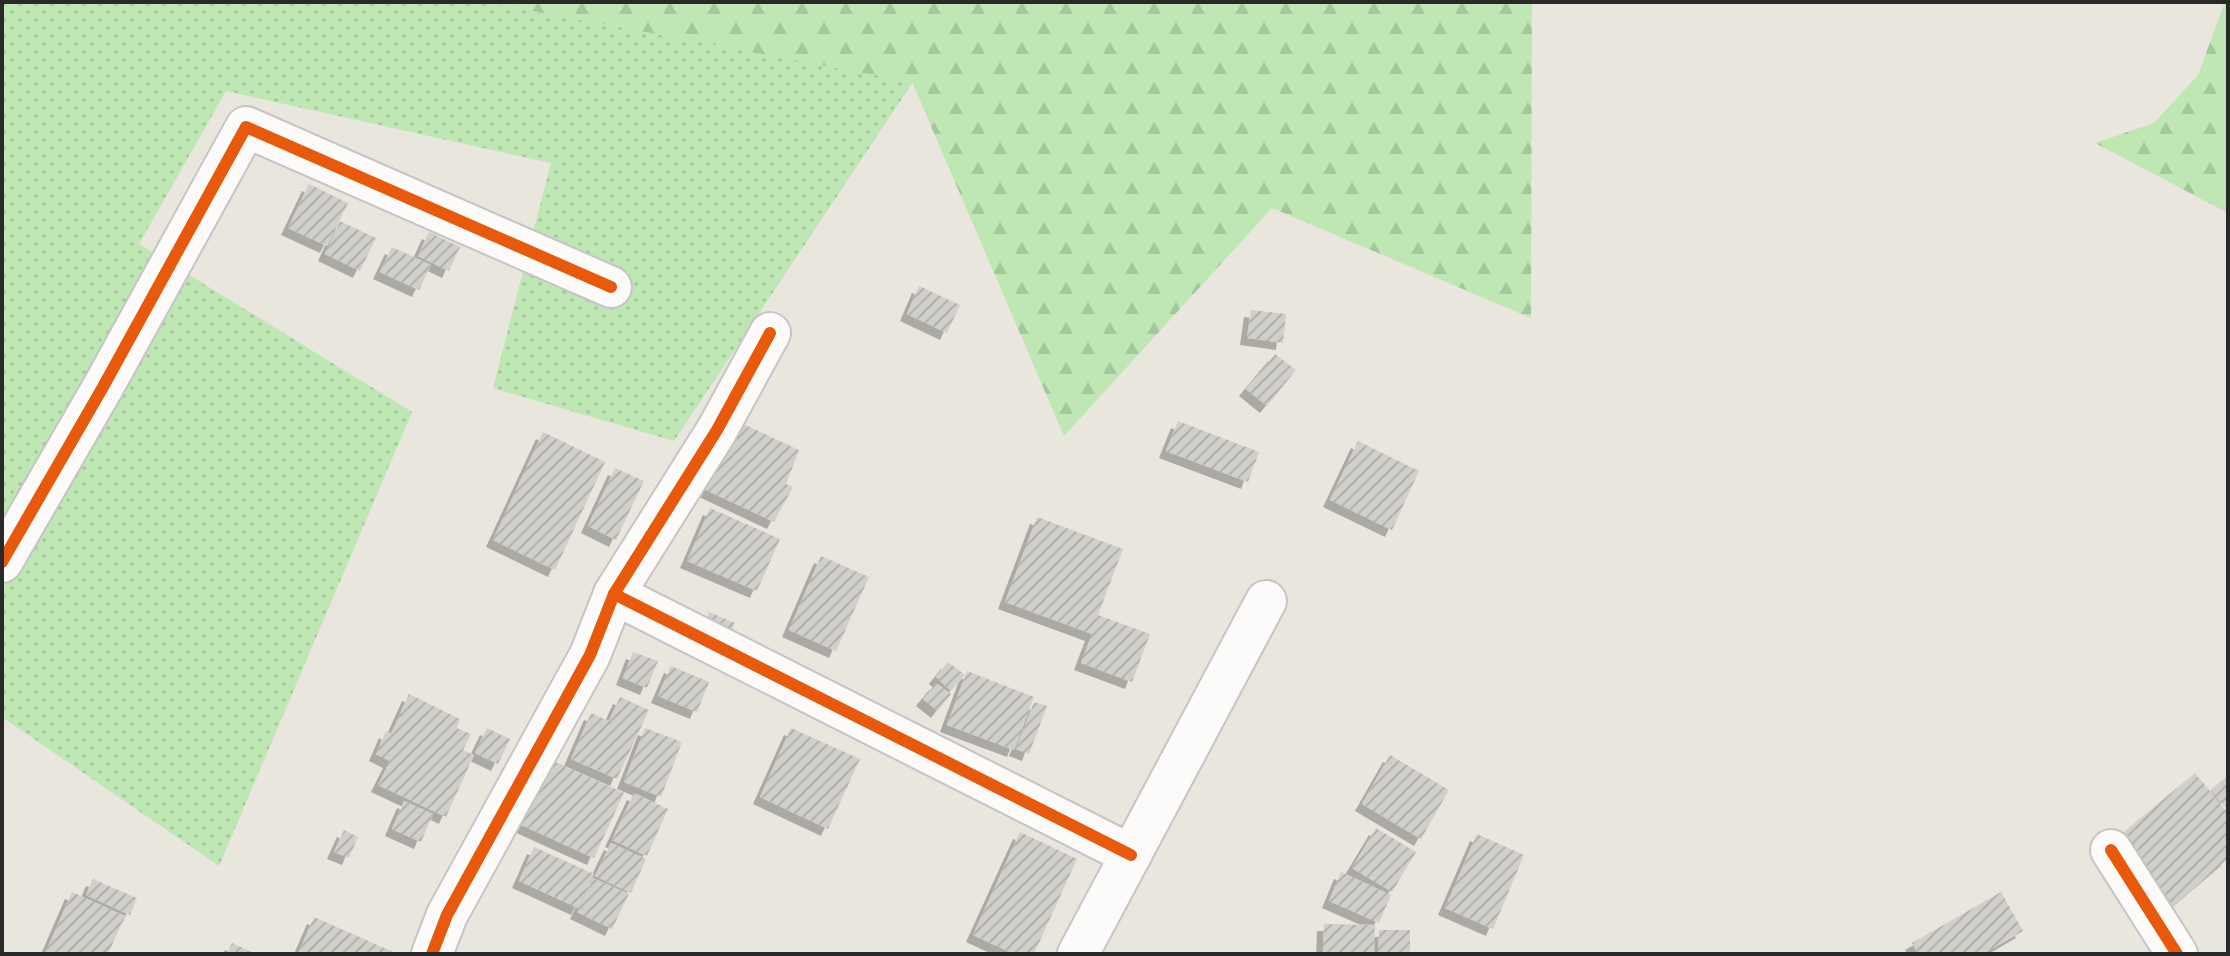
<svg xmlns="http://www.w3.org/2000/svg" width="2230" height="956" font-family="Ubuntu,sans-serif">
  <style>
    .grass { fill: url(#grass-dots) }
    .forest { fill: url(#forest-firs) }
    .building { fill: url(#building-hatch); filter: url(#shadow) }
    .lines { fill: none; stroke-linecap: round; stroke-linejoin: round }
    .street-casing { stroke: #c6c4c4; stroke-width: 44 }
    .street { stroke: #fcfbfa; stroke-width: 40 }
    .cycleway-casing { stroke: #fff; stroke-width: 17 }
    .cycleway { stroke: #e8590c; stroke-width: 12 }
  </style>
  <defs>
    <pattern id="grass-dots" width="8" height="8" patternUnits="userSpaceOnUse" patternTransform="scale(2)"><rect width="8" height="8" fill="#bee7b4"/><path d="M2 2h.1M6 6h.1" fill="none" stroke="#a3c69b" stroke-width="1.8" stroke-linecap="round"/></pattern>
    <pattern id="forest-firs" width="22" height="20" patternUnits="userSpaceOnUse" patternTransform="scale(2)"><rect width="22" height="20" fill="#bee7b4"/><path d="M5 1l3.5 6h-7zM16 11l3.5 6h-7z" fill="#a3c69b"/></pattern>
    <pattern id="building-hatch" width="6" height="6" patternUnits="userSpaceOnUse" patternTransform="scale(2)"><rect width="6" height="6" fill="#d1cfca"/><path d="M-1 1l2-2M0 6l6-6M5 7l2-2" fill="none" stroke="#b3b2ae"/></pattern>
    <filter id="shadow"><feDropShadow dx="-7" dy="7" stdDeviation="0" flood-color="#0004"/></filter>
  </defs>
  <rect width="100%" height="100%" fill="#e9e6de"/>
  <path class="grass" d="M2,2h483l428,80 -239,359 -181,-53 58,-225 -325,-72 -87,153 273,168 -193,454 -217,-149z"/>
  <g class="forest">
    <path d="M485,2h1047l-1,316 -259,-110 -208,228 -152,-354z"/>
    <path d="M2225,2h3v211l-133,-70 59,-20 44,-48z"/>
  </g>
  <g class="building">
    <path d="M309,184l39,19 -21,43 -39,-18z"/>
    <path d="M340,221l36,17 -16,33 -35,-17z"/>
    <path d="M429,232l31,15 -11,24 -31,-15z"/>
    <path d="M392,247l39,18 -12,25 -39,-18z"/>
    <path d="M919,286l41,19 -13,28 -40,-19z"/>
    <path d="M1251,310l35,4 -3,29 -36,-5z"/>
    <path d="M1275,354l21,16 -29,36 -21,-17z"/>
    <path d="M1178,421l81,31 -11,30 -82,-31z"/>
    <path d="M739,422l60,28 -13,34 7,3 -19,35 -70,-33 16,-38 6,3z"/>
    <path d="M543,432l62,30 -50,108 -62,-30z"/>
    <path d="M1358,441l61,30 -27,59 -62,-30z"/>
    <path d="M615,468l29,13 -28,59 -28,-14z"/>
    <path d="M710,508l70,31 -23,52 -70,-30z"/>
    <path d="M1037,517l86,32 -25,66 52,19 -18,48 -51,-19 11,-29 -87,-32z"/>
    <path d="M821,556l48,21 -33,74 -47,-21z"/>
    <path d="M709,612l26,11 -11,26 -25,-10z"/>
    <path d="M633,652l25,9 -11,27 -24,-10z"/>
    <path d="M948,662l17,13 -14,16 -15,-14z"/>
    <path d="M671,666l38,16 -12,30 -39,-16z"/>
    <path d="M967,671l67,26 -20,53 -67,-25z"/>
    <path d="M936,683l15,11 -13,17 -15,-12z"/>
    <path d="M409,694l51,25 -3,9 14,6 -8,16 11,5 -28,62 -68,-32 12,-24 -14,-7 10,-23 5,3z"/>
    <path d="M620,697l29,13 -32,69 -46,-20 20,-46 18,8z"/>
    <path d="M1034,702l13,4 -18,48 -13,-5z"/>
    <path d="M487,728l23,11 -12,25 -23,-11z"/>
    <path d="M645,728l37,14 -21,55 -37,-15z"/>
    <path d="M791,728l69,31 -32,70 -68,-32z"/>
    <path d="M536,753l88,40 -30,65 -88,-40z"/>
    <path d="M1390,755l59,35 -28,49 -59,-35z"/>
    <path d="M2195,773l33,40v46l-58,49 -56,-68z"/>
    <path d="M2228,775v36l-17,-21z"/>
    <path d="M634,793l34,16 -21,47 -35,-16z"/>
    <path d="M404,801l29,13 -12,28 -29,-13z"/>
    <path d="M1376,828l40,24 -24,40 -40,-24z"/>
    <path d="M344,830l14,7 -9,21 -15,-6z"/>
    <path d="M1020,832l57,27 -43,95h-20l-41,-19z"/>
    <path d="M1477,834l47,21 -31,74 -48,-21z"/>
    <path d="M611,843l35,16 -15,34 -36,-17z"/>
    <path d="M534,847l60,27 -16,34 -59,-27z"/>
    <path d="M1341,872l50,23 -12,28 -50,-22z"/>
    <path d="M593,878l36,16 -17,35 -35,-17z"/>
    <path d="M93,879l44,19 -7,17 -44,-20z"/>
    <path d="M72,892l53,24 -17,38h-63z"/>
    <path d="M2001,892l22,39 -40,23h-65l-6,-11z"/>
    <path d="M314,917l84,37h-100z"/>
    <path d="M1324,924l51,1 -1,29h-51z"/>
    <path d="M1379,930h31v24h-32z"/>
    <path d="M232,943l24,11h-29z"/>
  </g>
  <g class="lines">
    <g class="street-casing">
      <g id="street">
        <path d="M2,562l101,-175 143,-260 365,160"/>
        <path d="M614,594l517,261"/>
        <path d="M2111,850l66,104"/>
        <path d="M432,954l15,-39 143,-260 24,-61 103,-164 53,-97"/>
        <path d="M1078,954l188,-353"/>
      </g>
    </g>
    <use href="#street" class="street"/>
    <g class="cycleway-casing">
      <g id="cycleway">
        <path d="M2,562l101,-175 143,-260 365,160"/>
        <path d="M614,594l517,261"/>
        <path d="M2111,850l66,104"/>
        <path d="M432,954l15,-39 143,-260 24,-61 103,-164 53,-97"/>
      </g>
    </g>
    <use href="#cycleway" class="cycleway"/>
  </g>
  <rect width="2230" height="956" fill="none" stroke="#292929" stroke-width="8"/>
</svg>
